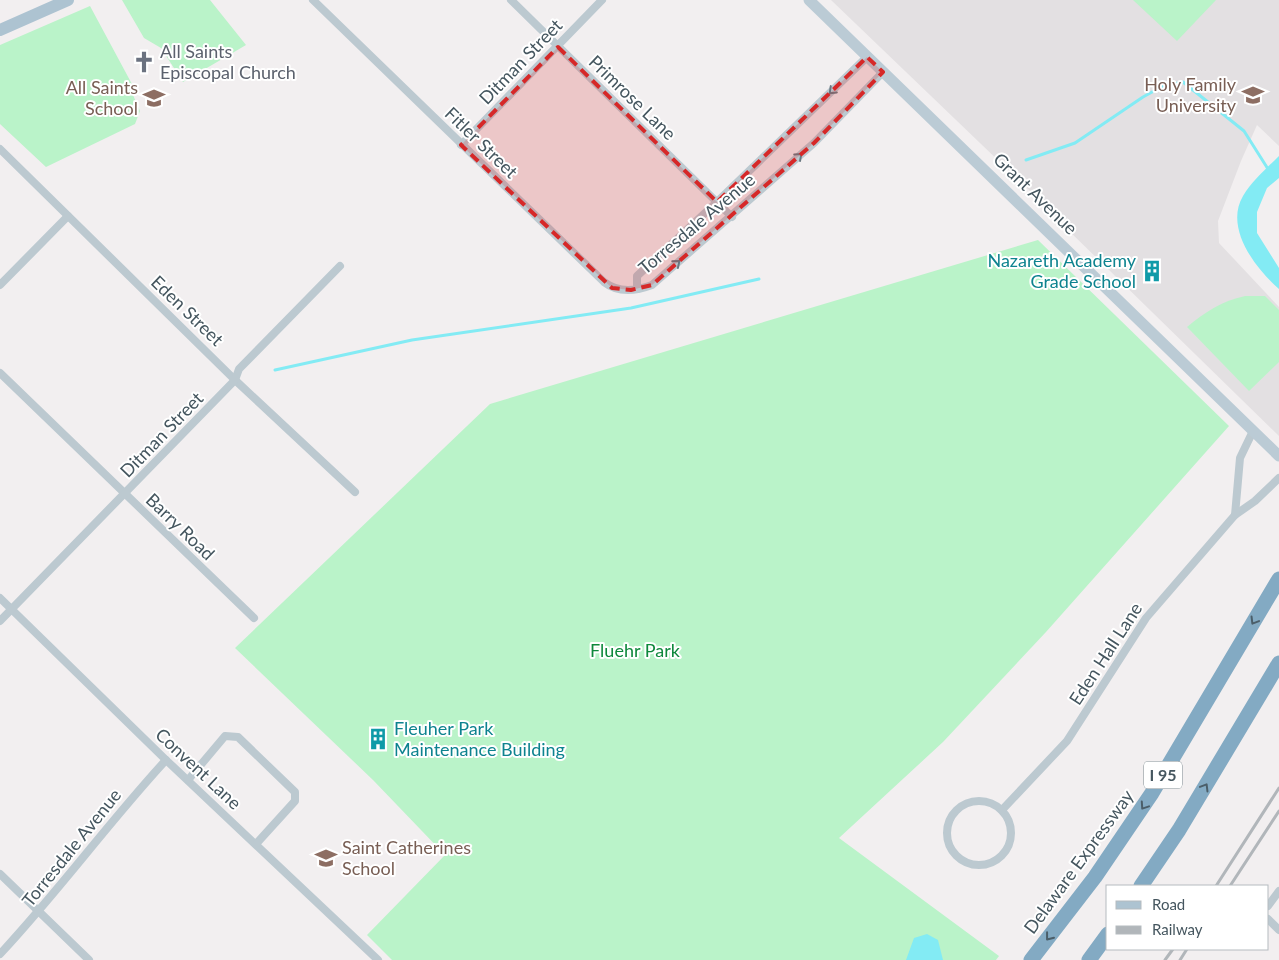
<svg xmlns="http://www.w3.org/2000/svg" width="1279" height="960" font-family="Lato,sans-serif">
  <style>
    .education { fill: #e3e0e2 }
    .green { fill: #baf3c9 }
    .water { fill: #83ebf4 }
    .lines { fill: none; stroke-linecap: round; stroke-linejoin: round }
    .stream { stroke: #83ebf4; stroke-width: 3 }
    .street { stroke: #bcc9d0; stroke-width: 8 }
    .secondary { stroke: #bbcbd5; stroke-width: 11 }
    .primary { stroke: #adc3d1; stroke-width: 12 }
    .highway { stroke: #83aac3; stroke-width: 15 }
    .rail { stroke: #b1b6ba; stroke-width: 3 }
    .oneway { stroke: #697881 }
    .oneway2 { stroke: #4b5e69 }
    .marked { fill: #d62828; fill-opacity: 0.2; stroke: #d62828; stroke-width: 4; stroke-dasharray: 10 6; stroke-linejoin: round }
    .labels { text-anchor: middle; stroke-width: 4; stroke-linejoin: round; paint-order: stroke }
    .shield { fill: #fff; stroke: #7d898f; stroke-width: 1 }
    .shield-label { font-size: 16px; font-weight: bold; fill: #45565f }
    .worship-label { font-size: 18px; fill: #5b616d; stroke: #fff; text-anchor: start }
    .street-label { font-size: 18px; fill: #45565f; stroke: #fff }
    .education-label { font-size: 18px; fill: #785e54; stroke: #fff; text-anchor: end }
    .culture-label { font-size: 18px; fill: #0d838f; stroke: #fff; text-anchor: end }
    .park-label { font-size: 18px; fill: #0e883b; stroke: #fff }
  </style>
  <rect width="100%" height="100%" fill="#f2eff0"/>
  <path class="education" d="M831,0h448v146l-22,-21 -16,36 -23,60 1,22 60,64v129l-214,-209 -13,-15z"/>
  <g class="green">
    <path d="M122,0h88l36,45 -63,37 -22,-34 -17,-10z"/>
    <path d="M1133,0h83l-39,41z"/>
    <path d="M90,6l43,80v9l7,16 -5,13 -89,43 -46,-43v-79z"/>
    <path d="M1038,240l191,186 -183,206 -103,110 -104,96 160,118 -3,4h-604l-25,-25 78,-80 -72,-75 -138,-132 255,-244z"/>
    <path d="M1245,296h20l14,14v52l-30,29 -62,-64c18,-15 35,-26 58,-31z"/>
  </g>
  <g class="water">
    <path d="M1279,156v22l-12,10 -10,24v21l22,35v21c-23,-20 -55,-61 -36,-93 10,-16 23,-27 36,-40z"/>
    <path d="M927,934l11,6 5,20h-37l8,-22z"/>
  </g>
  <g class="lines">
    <g class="stream">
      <path d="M1026,160l49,-17 68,-46 20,-11 20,-4 61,49 24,38"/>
      <path d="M275,370l137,-30 219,-32 128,-29"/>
    </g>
    <g class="street">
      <path d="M313,0l291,282c14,11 32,9 48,3l162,-142 69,-71"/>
      <path d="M511,0l221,217"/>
      <path d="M461,145l141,-145"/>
      <path d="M0,149l235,231 120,112"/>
      <path d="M0,285l68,-69"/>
      <path d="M637,289v-13l80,-74 150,-145"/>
      <path d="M0,373l254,245"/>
      <path d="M1235,515l20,-14 24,-23"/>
      <path d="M0,598l166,162 212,200"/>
      <path d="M0,621l235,-241 4,-11 101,-103"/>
      <path d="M188,780l37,-44 13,1 57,55v9l-39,43"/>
      <circle cx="979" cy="833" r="32"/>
      <path d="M1002,810l65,-69 79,-123 89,-103 5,-57 13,-27"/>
      <path d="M0,874l89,86"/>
      <path d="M1268,906l11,-15"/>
      <path d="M1268,919l11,11"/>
      <path d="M0,954c58,-62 108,-131 166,-194"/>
    </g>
    <path class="secondary" d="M809,0l470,456"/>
    <path class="primary" d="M0,30l68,-30"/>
    <g class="highway">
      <path d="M1141,886l38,-56 100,-167"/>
      <path d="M1031,960l64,-83 57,-84 127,-214"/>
      <path d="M1089,960l19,-26"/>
    </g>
    <g class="rail">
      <path d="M1216,886l63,-98"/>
      <path d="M1230,886l49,-75"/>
      <path d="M1165,960l8,-11"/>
      <path d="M1180,960l7,-11"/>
    </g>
  </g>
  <defs><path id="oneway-chevron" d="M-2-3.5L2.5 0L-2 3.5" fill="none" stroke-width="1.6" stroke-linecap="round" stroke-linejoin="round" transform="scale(1.25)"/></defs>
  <g class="oneway">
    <use href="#oneway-chevron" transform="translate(832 91) rotate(136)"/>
    <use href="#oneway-chevron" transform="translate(799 156) rotate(-42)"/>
    <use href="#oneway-chevron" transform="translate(677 263) rotate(-40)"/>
  </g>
  <g class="oneway2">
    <use href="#oneway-chevron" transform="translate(1254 621) rotate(121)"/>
    <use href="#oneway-chevron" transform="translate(1205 787) rotate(-59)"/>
    <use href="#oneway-chevron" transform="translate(1144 806) rotate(124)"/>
    <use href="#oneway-chevron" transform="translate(1049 937) rotate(128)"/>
  </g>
  <path class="marked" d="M558,47l159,155 150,-145 16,15 -69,71 -162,142 -21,5 -19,-2 -151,-143z"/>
  <defs>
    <g id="church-bare" transform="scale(1.725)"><path d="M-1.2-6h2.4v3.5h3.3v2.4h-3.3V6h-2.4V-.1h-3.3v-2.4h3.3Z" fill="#6b7280" stroke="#fff" stroke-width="2.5" paint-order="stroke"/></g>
    <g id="university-bare" transform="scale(1.725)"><path d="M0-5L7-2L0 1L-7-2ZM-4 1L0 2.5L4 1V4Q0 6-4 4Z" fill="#8d6e63" stroke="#fff" stroke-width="2.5" paint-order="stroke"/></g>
    <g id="school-bare" transform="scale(1.725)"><path d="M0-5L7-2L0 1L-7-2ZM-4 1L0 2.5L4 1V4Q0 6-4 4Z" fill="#8d6e63" stroke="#fff" stroke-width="2.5" paint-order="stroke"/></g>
    <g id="building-bare" transform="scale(1.725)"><path d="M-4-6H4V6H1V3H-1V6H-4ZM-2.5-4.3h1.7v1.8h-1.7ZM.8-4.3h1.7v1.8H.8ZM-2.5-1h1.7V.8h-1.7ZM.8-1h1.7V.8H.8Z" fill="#0f9aa8" stroke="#fff" stroke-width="2.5" paint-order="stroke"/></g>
  </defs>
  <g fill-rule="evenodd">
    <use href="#church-bare" x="144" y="62"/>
    <use href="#university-bare" x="1253" y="95"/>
    <use href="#school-bare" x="154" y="98"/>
    <use href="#building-bare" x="1152" y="271"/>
    <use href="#building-bare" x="378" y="739"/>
    <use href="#school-bare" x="326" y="858"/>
  </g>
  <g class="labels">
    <rect class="shield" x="1144" y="761.5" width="38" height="27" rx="4"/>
    <g class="shield-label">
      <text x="1163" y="781">I 95</text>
    </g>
    <g class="worship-label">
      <text x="160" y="58">All Saints<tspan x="160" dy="21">Episcopal Church</tspan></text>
    </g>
    <g class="street-label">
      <text transform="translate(521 62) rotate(-46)" y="6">Ditman Street</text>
      <text transform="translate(632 98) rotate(44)" y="6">Primrose Lane</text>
      <text transform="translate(481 143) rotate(44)" y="6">Fitler Street</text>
      <text transform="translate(1035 194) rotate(44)" y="6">Grant Avenue</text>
      <text transform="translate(697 224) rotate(-40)" y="6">Torresdale Avenue</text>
      <text transform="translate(187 311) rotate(44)" y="6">Eden Street</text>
      <text transform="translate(162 435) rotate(-46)" y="6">Ditman Street</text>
      <text transform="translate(180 527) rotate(44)" y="6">Barry Road</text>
      <text transform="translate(1106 654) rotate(-57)" y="6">Eden Hall Lane</text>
      <text transform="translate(198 769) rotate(43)" y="6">Convent Lane</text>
      <text transform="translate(72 848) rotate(-51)" y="6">Torresdale Avenue</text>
      <text transform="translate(1079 862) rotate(-54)" y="6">Delaware Expressway</text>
    </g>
    <g class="education-label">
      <text x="1236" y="91">Holy Family<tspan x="1236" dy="21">University</tspan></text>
      <text x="138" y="94">All Saints<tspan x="138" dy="21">School</tspan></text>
      <text x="342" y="854" text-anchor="start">Saint Catherines<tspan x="342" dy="21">School</tspan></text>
    </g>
    <g class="culture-label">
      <text x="1136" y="267">Nazareth Academy<tspan x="1136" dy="21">Grade School</tspan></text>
      <text x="394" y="735" text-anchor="start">Fleuher Park<tspan x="394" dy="21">Maintenance Building</tspan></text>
    </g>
    <g class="park-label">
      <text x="635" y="657">Fluehr Park</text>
    </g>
  </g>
  <rect x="1106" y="885" width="162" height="65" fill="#ffffff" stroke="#b5bbbf"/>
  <rect x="1116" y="901" width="25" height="8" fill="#adc3d1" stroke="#b5bbbf"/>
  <text x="1152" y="910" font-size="15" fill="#45565f">Road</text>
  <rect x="1116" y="926" width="25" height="8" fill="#b1b6ba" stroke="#b5bbbf"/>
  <text x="1152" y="935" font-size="15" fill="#45565f">Railway</text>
</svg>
